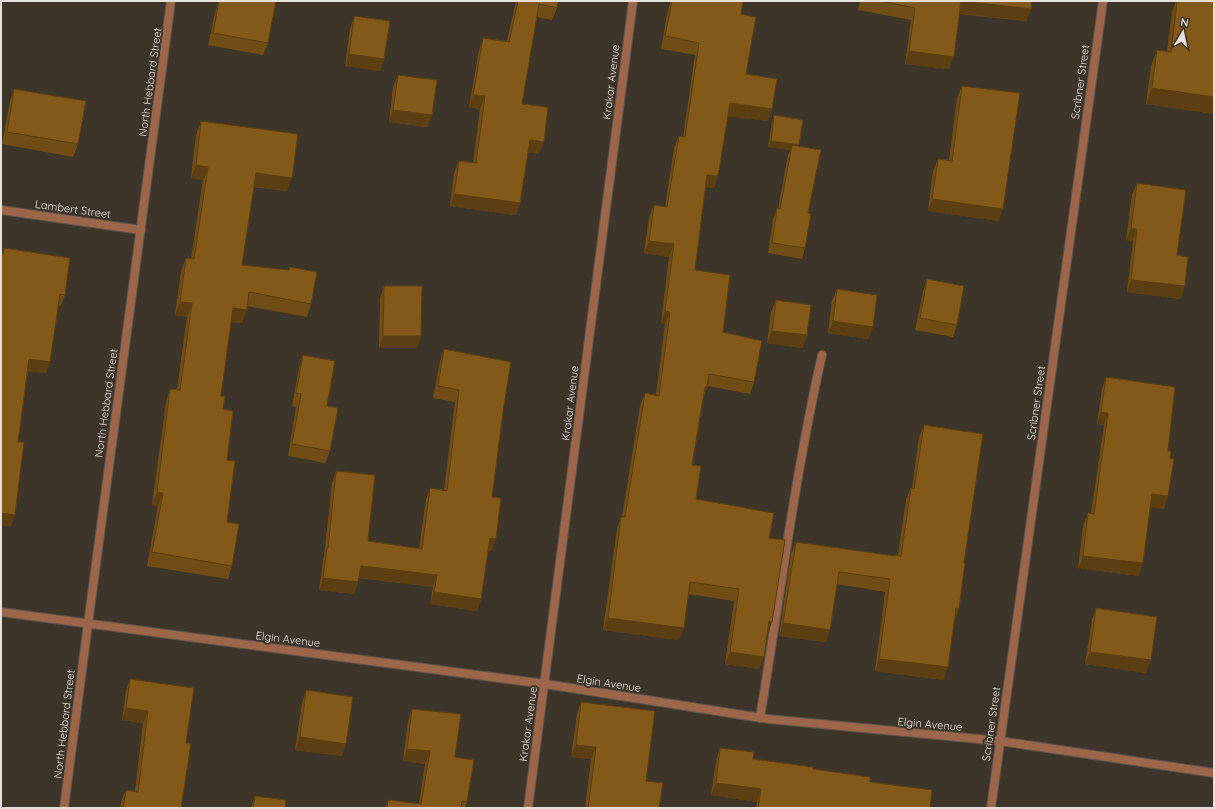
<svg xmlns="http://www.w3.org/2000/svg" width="1215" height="809" font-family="Quicksand,sans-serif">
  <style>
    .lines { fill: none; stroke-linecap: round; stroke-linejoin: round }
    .lane-casing { stroke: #5b544a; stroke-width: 10 }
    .street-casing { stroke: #5b544a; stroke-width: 10 }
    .lane { stroke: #9c664b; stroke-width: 8 }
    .street { stroke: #9c664b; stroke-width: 8 }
    .wall { fill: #704d15 }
    .shaded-wall { fill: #5b3e11 }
    .building { fill: #825918; stroke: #5b3e11 }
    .labels { text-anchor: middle; stroke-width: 4; stroke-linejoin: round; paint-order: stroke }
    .street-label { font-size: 11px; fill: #e5e0d9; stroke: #3d352a }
  </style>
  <rect width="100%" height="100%" fill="#3d352a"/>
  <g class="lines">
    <g class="lane-casing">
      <path id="lane" d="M760,718c20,-121 35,-244 62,-363"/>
    </g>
    <g class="street-casing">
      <g id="street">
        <path d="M1,210l140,20"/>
        <path d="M1,612l544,72 223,35 232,22 214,32"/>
        <path d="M64,808l24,-184 83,-623"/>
        <path d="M528,808l105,-807"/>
        <path d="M991,808l112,-807"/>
      </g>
    </g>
    <use href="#lane" class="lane"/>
    <use href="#street" class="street"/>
  </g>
  <g class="wall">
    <path d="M219,1l49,42 -5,12 -55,-10 7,-32z"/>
    <path d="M516,1h42l-1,7 -5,12 -15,-3 -15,87 17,50 -11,-2 -8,51 -4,12 -66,-9 4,-33 5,-12 14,2 7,-54 -11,-2 10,-57 4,-12 24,3z"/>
    <path d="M671,1h72l-2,13 5,60 26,35 -4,12 -40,-5 -10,60 -4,12 -8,-1 -11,83 28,62 31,50 -4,12 -42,-8 -5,12 -11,67 4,34 73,39 -1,96h-1l-3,23 -5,12 -34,-5 9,-63 -46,-7 -9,46 -76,-10 14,-101 4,-12h1l18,-111 5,-13 11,2 9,-71 -4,-1 8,-66 -25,-4 5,-36 5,-12 11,2 9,-59 5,-12 4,1 12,-82 -34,-6 7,-40z"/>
    <path d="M860,1h172l-1,8 -5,12 -67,-7 -10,55 -44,-5 6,-44 -53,-10z"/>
    <path d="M1176,1h38v113l-68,-10 5,-38 6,-16 10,1 5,-39z"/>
    <path d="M354,16l30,43 -4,12 -35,-5 5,-37z"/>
    <path d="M398,75l34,40 -5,12 -38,-5 4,-35z"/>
    <path d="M962,86l37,135 -71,-10 5,-40 5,-12 11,1 8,-62z"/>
    <path d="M14,89l64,55 -5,13 -71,-13 8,-43z"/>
    <path d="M774,115l25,31 9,67 -3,35 -3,11 -34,-6 5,-34 4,-11 1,1 10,-54 2,-5 -22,-3 4,-25z"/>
    <path d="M201,121l86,70 -33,-4 -12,78 47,5 1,-3 21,37 -4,13 -60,-11 -5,17 -11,-1 -10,74 6,64v62l5,44 -4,13 -81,-13 11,-60 -6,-1 14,-103 4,-13h7l10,-72 -12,-2 6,-44 5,-13 5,1 12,-79 -12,-2 5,-43z"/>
    <path d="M1137,183l40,72 4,44 -54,-7 6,-51 -7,-1 6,-45z"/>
    <path d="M4,248l61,47 -4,11h-3l-8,56 -4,11 -18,-2 -10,71 -3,73 -4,11 -10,-1v-270h1z"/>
    <path d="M927,279l30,46 -4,12 -38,-7 8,-38z"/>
    <path d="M384,286l33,62h-38l1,-50z"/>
    <path d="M837,289l36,38 -5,12 -40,-6 4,-32z"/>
    <path d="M776,300l31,35 -5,13 -35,-5 4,-31z"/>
    <path d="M444,349l59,63 -11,85 4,42 -5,12 -3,-1 -7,49 -4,12 -47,-7 3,-17 -74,-9 -1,4 -4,12 -35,-4 4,-30 1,-4 8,-73 4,-12 32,70 51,8 7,-49 4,-12 14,2 11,-88 -22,-4 7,-37z"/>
    <path d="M303,355l27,96 -5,12 -37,-7 8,-49 -4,-1 7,-38z"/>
    <path d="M1106,377l62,74 -4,58 -13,-2 -12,69 -61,-8 5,-42 5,-13 3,1 13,-89 -7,-1 5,-35z"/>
    <path d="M924,425l31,196h-1l-10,59 -69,-9 10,-79 -48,-8 -11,58 -47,-6 12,-82 5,-12 99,14v-1h3l8,-55 5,-12h1l7,-51z"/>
    <path d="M1096,608l50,65 -61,-9 7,-44z"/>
    <path d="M130,679l56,64 -5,65h-61l1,-6 5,-12 9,1 8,-68 -21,-3 4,-29z"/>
    <path d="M306,690l36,66 -47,-6 7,-47z"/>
    <path d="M581,702l65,79 13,27h-74l6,-49 -20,-2 6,-43z"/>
    <path d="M412,709l43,48 12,45 -2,6h-80l3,-8 31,4 6,-40 -22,-3 5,-40z"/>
    <path d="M720,748l33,11 60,10 57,13 60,26h-174l1,-6 -46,-7 5,-34z"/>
    <path d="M255,796l30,12h-34z"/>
  </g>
  <g class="shaded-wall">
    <path d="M961,1l70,8 -5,12 -69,-8z"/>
    <path d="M909,51l45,6 -5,12 -44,-5z"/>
    <path d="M349,54l35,5 -4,12 -35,-5z"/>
    <path d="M1152,88l62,9v17l-68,-10z"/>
    <path d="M473,95l12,1 -5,13 -11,-2z"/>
    <path d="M730,103l42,6 -4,12 -43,-5z"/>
    <path d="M393,110l39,5 -5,12 -38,-5z"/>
    <path d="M530,140l14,2 -5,12 -14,-2z"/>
    <path d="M771,141l28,4 -2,6 -5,-6 -2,5 -22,-3z"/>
    <path d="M196,165l12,2 -5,13 -12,-2z"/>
    <path d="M256,173l36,5 -5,13 -36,-5z"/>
    <path d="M707,175l11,1 -4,12 -11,-1z"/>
    <path d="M454,194l66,9 -4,12 -66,-9z"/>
    <path d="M932,199l71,10 -4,12 -71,-10z"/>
    <path d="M1131,228l6,1 -4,12 -7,-1z"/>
    <path d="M649,241l25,3 -5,13 -25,-4z"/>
    <path d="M1131,280l54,6 -4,13 -54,-7z"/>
    <path d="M180,302l12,1 -5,14 -12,-2z"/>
    <path d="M233,308l14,2 -5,13 -14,-2z"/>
    <path d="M665,311l5,1 -5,12 -4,-1z"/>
    <path d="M833,321l40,6 -5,12 -40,-6z"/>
    <path d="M772,331l35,4 -5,13 -35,-5z"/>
    <path d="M383,336h38l-4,12h-38z"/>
    <path d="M29,359l21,3 -4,11 -21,-2z"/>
    <path d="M705,387h2l-4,12z"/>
    <path d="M1101,412l7,1 -4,12 -7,-1z"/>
    <path d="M157,492l6,1 -5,13 -6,-1z"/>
    <path d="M1152,494l16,2 -4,13 -16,-3z"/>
    <path d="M1,513l14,2 -4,11 -10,-1z"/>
    <path d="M490,538l6,1 -5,12 -6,-1z"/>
    <path d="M1083,556l60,7 -4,13 -61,-8z"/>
    <path d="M361,566l76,9 -4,12 -77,-10z"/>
    <path d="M323,578l35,4 -4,12 -35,-4z"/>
    <path d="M434,592l47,7 -4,12 -47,-7z"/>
    <path d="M956,608l3,1 -4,12h-4z"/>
    <path d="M608,618l76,10 -5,12 -76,-10z"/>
    <path d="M769,621l3,1 -4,12 -4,-1z"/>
    <path d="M783,623l47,7 -4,12 -47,-6z"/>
    <path d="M730,652l34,5 -5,12 -34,-5z"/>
    <path d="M1090,652l61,8 -5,13 -61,-9z"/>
    <path d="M879,659l69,8 -4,13 -69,-9z"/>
    <path d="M126,708l22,3 -5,12 -21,-3z"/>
    <path d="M300,737l46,7 -4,12 -47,-6z"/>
    <path d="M576,745l20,2 -5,12 -20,-2z"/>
    <path d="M407,749l23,2 -5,13 -22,-3z"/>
    <path d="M716,783l45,6 -4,13 -46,-7z"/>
  </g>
  <g class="building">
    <path d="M219,1h57l-8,42 -55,-10z"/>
    <path d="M518,1h40l-1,7 -18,-4 -17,100 26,3 -4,35 -14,-2 -10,63 -66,-9 5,-33 17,2 9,-67 -12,-1 10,-57 26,4z"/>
    <path d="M672,1h71l-2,13 15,3 -10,57 31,5 -5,30 -42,-6 -12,73 -11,-1 -12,95 35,5 -7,57 39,9 -8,41 -45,-8 -2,13h-2l-13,78 9,1 -5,33 78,14 -5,25 16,2 -13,82 -3,-1 -5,36 -34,-5 9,-63 -49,-7 -6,46 -76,-10 13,-101h4l20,-124 14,3 11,-84 -5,-1 9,-67 -25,-3 5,-36 13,2 12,-71 6,1 14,-94 -34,-7z"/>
    <path d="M881,1h151l-1,8 -70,-8 -7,56 -45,-6 6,-43z"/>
    <path d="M1177,1h37v96l-62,-9 5,-38 14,2z"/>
    <path d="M354,16l36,5 -6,38 -35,-5z"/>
    <path d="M398,75l39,5 -5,35 -39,-5z"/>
    <path d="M962,86l58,7 -17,116 -71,-10 6,-40 14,2z"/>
    <path d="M14,89l72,12 -8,43 -71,-12z"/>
    <path d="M774,115l29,5 -4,25 -28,-4z"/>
    <path d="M201,121l97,13 -6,44 -36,-5 -14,92 47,5 1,-3 27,5 -6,32 -62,-12 -2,18 -14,-2 -12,88h4l-2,13 10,2 -6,49 8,1 -8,61 12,2 -7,42 -80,-14 11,-59 -6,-1 13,-103 10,1 12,-87 -12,-1 6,-44 8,1 14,-92 -12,-2z"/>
    <path d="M792,145l29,5 -13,63 3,1 -6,34 -33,-5 5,-35 3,1z"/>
    <path d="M1137,183l49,7 -9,65 11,2 -3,29 -54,-6 6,-51 -6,-1z"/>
    <path d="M4,248l66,10 -5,37 -5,-1 -10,68 -21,-3 -11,83h6l-9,73 -14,-2v-258h2z"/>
    <path d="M927,279l37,7 -7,39 -37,-7z"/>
    <path d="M384,286h38l-1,50h-38z"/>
    <path d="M837,289l40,6 -4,32 -40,-6z"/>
    <path d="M776,300l35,5 -4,30 -35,-4z"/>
    <path d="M444,349l67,13 -8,50 -11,85 9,1 -5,41 -6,-1 -9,61 -47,-7 3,-17 -76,-9 -3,16 -35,-4 4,-30h1l8,-77 39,4 -7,66 54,8 8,-61 17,3 12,-101 -21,-4z"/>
    <path d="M303,355l32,6 -8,45 11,2 -8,43 -38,-7 9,-50 -5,-1z"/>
    <path d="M1106,377l69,10 -7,64h3l-1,7 4,1 -6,37 -16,-2 -9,69 -60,-7 5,-43 6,1 14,-101 -7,-1z"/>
    <path d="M924,425l59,9 -19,129h1l-6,46 -3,-1 -8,59 -69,-8 11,-80 -51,-7 -9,58 -47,-7 13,-81 99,14v-1l6,1 10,-68 3,1z"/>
    <path d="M1096,608l61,9 -6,43 -61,-8z"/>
    <path d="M130,679l64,9 -8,55 5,1 -10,64h-58l3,-18 12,2 10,-81 -22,-3z"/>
    <path d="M306,690l47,7 -7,47 -46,-7z"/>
    <path d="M581,702l74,9 -9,70 17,2 -4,25h-71l8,-61 -20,-2z"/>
    <path d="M412,709l49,5 -6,43 19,3 -7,42 -5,-1 -1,7h-74l1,-8 33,4 9,-53 -23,-2z"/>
    <path d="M720,748l34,4 -1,7 60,8v2l57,8v5l62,8 -2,18h-172l3,-19 -45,-6z"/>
    <path d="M255,796l31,4 -1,8h-32z"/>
  </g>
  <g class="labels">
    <g class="street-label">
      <text transform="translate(150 82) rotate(-82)" y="4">North Hebbard Street</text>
      <text transform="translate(611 82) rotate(-83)" y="4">Krakar Avenue</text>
      <text transform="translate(1080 82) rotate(-82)" y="4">Scribner Street</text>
      <text transform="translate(73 209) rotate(8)" y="4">Lambert Street</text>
      <text transform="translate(106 403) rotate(-82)" y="4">North Hebbard Street</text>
      <text transform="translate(570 403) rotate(-83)" y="4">Krakar Avenue</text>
      <text transform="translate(1036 403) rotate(-82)" y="4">Scribner Street</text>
      <text transform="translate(288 639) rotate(7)" y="4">Elgin Avenue</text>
      <text transform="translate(609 683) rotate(9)" y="4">Elgin Avenue</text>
      <text transform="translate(64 724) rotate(-83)" y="4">North Hebbard Street</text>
      <text transform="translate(528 724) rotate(-82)" y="4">Krakar Avenue</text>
      <text transform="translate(930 724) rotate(5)" y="4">Elgin Avenue</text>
      <text transform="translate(991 724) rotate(-82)" y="4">Scribner Street</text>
    </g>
  </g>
  <rect width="1215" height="809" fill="none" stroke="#e5e0d9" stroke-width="4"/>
  <g transform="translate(1183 32) rotate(9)" stroke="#3d352a" stroke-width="3" paint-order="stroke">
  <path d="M0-3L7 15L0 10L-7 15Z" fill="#e5e0d9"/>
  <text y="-6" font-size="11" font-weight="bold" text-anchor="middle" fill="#e5e0d9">N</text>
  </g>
</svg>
